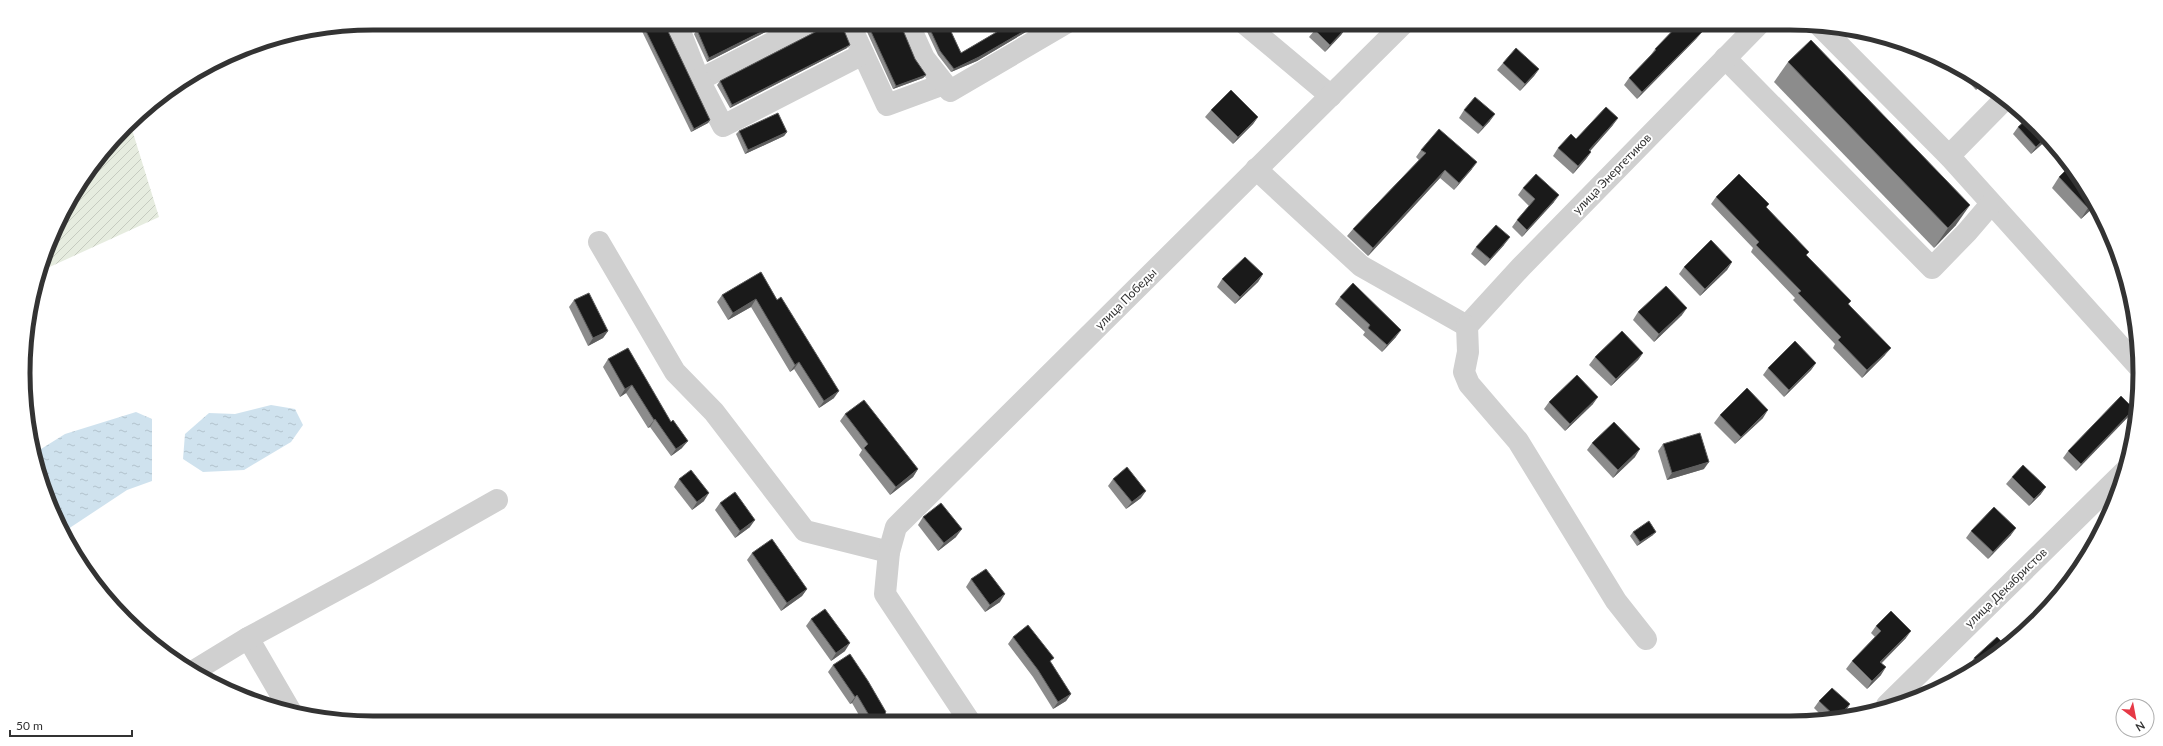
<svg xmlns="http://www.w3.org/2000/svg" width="2163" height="746" font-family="Lato,sans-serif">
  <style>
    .garden { fill: url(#garden-furrows) }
    .water { fill: url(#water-ripples) }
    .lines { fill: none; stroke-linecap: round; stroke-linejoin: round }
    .minor { stroke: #d0d0d0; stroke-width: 22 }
    .wall { fill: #8c8c8c }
    .shaded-wall { fill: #5f5f5f }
    .building { fill: #1a1a1a; stroke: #5f5f5f }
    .labels { text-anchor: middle; stroke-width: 4; stroke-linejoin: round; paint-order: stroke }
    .street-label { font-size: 12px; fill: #333; stroke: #fff }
    .rim { fill: none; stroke: #333; stroke-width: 5 }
  </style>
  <defs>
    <pattern id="garden-furrows" width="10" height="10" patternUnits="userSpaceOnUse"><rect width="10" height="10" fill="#e6ecdf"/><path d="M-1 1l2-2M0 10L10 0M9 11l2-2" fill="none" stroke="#c6cbc0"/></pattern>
    <pattern id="water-ripples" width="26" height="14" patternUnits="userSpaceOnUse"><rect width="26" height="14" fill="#cfe2ee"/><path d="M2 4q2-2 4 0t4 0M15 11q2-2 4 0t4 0" fill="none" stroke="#b2c2cd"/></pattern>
  </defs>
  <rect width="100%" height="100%" fill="#fff"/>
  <path class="garden" d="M130,123l29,94 -116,53 16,-52 36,-58z"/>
  <g class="water">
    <path d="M271,405l24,4 8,16 -12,17 -47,28 -41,2 -20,-13 2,-25 24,-21 26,1z"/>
    <path d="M136,412l16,7v62l-25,9 -62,41 -30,-68 -2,-9 32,-20z"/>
  </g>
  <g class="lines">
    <g class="minor">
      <path d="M849,23l38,82 57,-21"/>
      <path d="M908,23l16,35 26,33 116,-68"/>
      <path d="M1244,23l87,73"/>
      <path d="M677,24l22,56 112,-57"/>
      <path d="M1821,27l128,129 189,210"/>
      <path d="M1725,58l207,210 35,-36 24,-28"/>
      <path d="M699,80l24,46 140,-72"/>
      <path d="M1949,156l57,-58"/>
      <path d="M1256,169l105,97 106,60"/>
      <path d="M599,242l76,130 39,40 91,119 84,21"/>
      <path d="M1467,326l54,-59 239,-244"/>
      <path d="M1467,326l1,26 -4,20 5,12 49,57 98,160 30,38"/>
      <path d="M248,638l43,74"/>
      <path d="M194,671l54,-33 120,-65 129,-73"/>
      <path d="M1887,705l237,-233"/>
      <path d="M970,722l-85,-128 4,-42 7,-25 508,-504"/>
    </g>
  </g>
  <g class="wall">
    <path d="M638,23h26l46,97 -2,3 -17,9z"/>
    <path d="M710,23h73l-76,39 -13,-28 3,-4z"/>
    <path d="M822,23h19l6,25 -117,60 -13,-23 3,-4 99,-51 3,-2z"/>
    <path d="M863,23h37l15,36 11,16 -3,3 -30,11z"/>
    <path d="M923,23h24l14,30 51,-30h29l-64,38 -26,11 -13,-17z"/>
    <path d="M1346,28l-5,7 -16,17 -16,-15 6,-7z"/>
    <path d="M1702,32l-6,7 -59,60 -13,-14 5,-7 21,-22 5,-7z"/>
    <path d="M1788,62l168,163 -22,23 -160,-166z"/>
    <path d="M1503,63l36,6 -5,7 -14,15 -23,-21z"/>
    <path d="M1952,64l31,19 -7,7z"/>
    <path d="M1211,110l47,7 -5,7 -20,20 -28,-27z"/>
    <path d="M1464,110l26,11 -12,13 -19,-16z"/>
    <path d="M1613,125l-23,26 1,1 -5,7 -13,15 -20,-18 5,-8 18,-9z"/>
    <path d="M2018,127l31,11 -18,16 -18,-20z"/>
    <path d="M739,131l48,1 -3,4 -39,18 -9,-20z"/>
    <path d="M1421,150l51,19 -18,21 -14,-12 -72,78 -21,-20 6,-7 66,-69 -3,-3z"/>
    <path d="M2059,177l34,21 3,7 -15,14 -29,-31z"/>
    <path d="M1523,188l31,14 -32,35 -10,-10 5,-7 12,-14 -11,-11z"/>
    <path d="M1716,197l53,7 -3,4 83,96 36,51 -23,23 -29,-30 2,-4 -42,-44 2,-2 -44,-46 2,-4 -42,-44z"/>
    <path d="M1504,245l-19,21 -14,-12 5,-7z"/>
    <path d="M1732,262l-5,8 -27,26 -21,-22 5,-7z"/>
    <path d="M761,272l73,126 -15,10 -25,-39 -4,3 -39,-65 -23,13 -11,-18 5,-7z"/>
    <path d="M1263,274l-5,8 -23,22 -18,-17 5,-8z"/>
    <path d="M1340,297l56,40 -14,15 -19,-17 2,-3 -30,-28z"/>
    <path d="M574,300l34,31 -5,7 -15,8 -19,-39z"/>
    <path d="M1638,312l44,3 -28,27 -21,-22z"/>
    <path d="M628,348l54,100 -11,8 -21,-29 -2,1 -22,-35 -6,4 -17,-30 5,-8z"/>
    <path d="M1643,353l-5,7 -27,26 -22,-21 6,-8z"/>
    <path d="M1816,363l-5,7 -27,27 -21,-22 5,-7z"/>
    <path d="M1549,402l44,2 -28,27 -21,-22z"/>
    <path d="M2134,409l-5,7 -53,55 -13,-13 5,-7z"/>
    <path d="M845,414l73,55 -5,8 -23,18 -31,-40 3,-5 -22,-29z"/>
    <path d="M1720,415l43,3 -28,26 -21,-21z"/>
    <path d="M1592,443l43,14 -22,21 -26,-28z"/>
    <path d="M1663,444l41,25 -37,11 -9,-29z"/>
    <path d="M2012,477l29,17 -12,12 -23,-22z"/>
    <path d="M679,479l25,22 -12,9 -18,-23z"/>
    <path d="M1113,479l28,19 -15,11 -18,-23z"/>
    <path d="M720,503l30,24 -15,11 -20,-28z"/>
    <path d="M923,517l33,20 -18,14 -20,-26z"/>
    <path d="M1971,531l40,4 -23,24 -22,-21z"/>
    <path d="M1633,532l20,3 -16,11 -7,-10z"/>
    <path d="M752,553l55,36 -5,7 -21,15 -34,-51z"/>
    <path d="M971,579l29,23 -15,10 -19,-25z"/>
    <path d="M811,619l34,32 -14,10 -25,-35z"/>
    <path d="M1876,626l30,12 -24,25 -1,12 -14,14 -21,-20 6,-8 23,-24 -4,-4z"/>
    <path d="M1013,637l38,26 20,31 -5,7 -13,8 -20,-32 -25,-33z"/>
    <path d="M2006,646l-34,23 -3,-3 5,-8z"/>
    <path d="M833,665l52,49 5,8h-27l-11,-19 -2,1 -22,-32z"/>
    <path d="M1819,701l31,3 -5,8 -9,8h-10l-12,-12z"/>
  </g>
  <g class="shaded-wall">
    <path d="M779,23h4l-76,39 2,-4z"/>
    <path d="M1038,23h3l-64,38 -26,11 3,-3z"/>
    <path d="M1346,28l-5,7 -16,17 5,-7z"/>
    <path d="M1702,32l-6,7 -59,60 5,-7z"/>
    <path d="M850,45l-3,3 -117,60 2,-3z"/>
    <path d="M1539,69l-5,7 -14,15 5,-7z"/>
    <path d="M926,75l-3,3 -30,11 3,-3z"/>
    <path d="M1981,82l2,1 -7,7z"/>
    <path d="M1495,114l-5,7 -12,13 5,-7z"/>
    <path d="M1258,117l-5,7 -20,20 5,-7z"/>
    <path d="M1618,118l-5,7 -29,33 5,-8z"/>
    <path d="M710,120l-2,3 -17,9 3,-3z"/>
    <path d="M787,132l-3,4 -39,18 3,-4z"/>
    <path d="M2047,137l2,1 -18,16 5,-7z"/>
    <path d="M1591,152l-5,7 -13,15 5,-8z"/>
    <path d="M1477,162l-5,7 -18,21 5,-7z"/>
    <path d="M1445,170l-5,8 -72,78 5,-8z"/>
    <path d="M1559,195l-5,7 -32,35 5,-7z"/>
    <path d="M2095,202l1,3 -15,14 7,-11z"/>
    <path d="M1970,205l-14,20 -22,23 14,-20z"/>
    <path d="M1510,237l-6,8 -19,21 5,-7z"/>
    <path d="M1732,262l-5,8 -27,26 5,-7z"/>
    <path d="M1263,274l-5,8 -23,22 5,-7z"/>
    <path d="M756,299l-5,8 -23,13 5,-7z"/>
    <path d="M1687,308l-5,7 -28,27 5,-8z"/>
    <path d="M1401,330l-5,7 -14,15 5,-7z"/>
    <path d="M608,331l-5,7 -15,8 5,-8z"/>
    <path d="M1891,348l-6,7 -23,23 5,-8z"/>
    <path d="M1643,353l-5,7 -27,26 5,-7z"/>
    <path d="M799,362l-5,7 -4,3 5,-7z"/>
    <path d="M1816,363l-5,7 -27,27 5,-7z"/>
    <path d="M632,385l-6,8 -6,4 5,-8z"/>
    <path d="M839,391l-5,7 -15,10 5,-7z"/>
    <path d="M1598,397l-5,7 -28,27 5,-7z"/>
    <path d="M2134,409l-5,7 -53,55 5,-7z"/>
    <path d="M1768,410l-5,8 -28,26 6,-7z"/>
    <path d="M655,419l-5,8 -2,1 6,-8z"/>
    <path d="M688,441l-6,7 -11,8 5,-7z"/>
    <path d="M1640,449l-5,8 -22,21 5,-8z"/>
    <path d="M1709,462l-5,7 -37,11 5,-7z"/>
    <path d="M918,469l-5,8 -23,18 6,-8z"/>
    <path d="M2046,487l-5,7 -12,12 5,-7z"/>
    <path d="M1146,491l-5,7 -15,11 6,-7z"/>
    <path d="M709,493l-5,8 -12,9 5,-8z"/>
    <path d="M755,520l-5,7 -15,11 5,-7z"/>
    <path d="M2016,528l-5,7 -23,24 5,-7z"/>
    <path d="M962,529l-6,8 -18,14 6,-8z"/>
    <path d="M1656,532l-3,3 -16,11 3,-4z"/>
    <path d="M807,589l-5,7 -21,15 6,-8z"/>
    <path d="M1005,594l-5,8 -15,10 5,-7z"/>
    <path d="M1911,631l-5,7 -31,31 5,-7z"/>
    <path d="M850,643l-5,8 -14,10 5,-8z"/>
    <path d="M1886,667l-5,8 -14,14 5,-8z"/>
    <path d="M1071,694l-5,7 -13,8 5,-7z"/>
    <path d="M857,695l-5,8 -2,1 5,-7z"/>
    <path d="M1850,704l-5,8 -8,8h-2z"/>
  </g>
  <g class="building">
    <path d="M642,23h22l46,97 -16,9z"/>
    <path d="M710,23h69l-70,35 -12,-28z"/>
    <path d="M824,23h17l9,22 -118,60 -12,-24 99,-51 5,-4z"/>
    <path d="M867,23h33l15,36 11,16 -30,11z"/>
    <path d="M927,23h20l14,30 51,-30h26l-59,34 -25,12 -14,-18z"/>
    <path d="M1321,23h20l5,5 -16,17 -15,-15z"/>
    <path d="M1680,23h13l9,9 -60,60 -13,-14 27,-28 -1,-1z"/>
    <path d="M1811,40l159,165 -22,23 -160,-166z"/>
    <path d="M1516,48l23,21 -14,15 -22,-21z"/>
    <path d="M1231,90l27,27 -20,20 -27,-27z"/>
    <path d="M1475,97l20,17 -12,13 -19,-17z"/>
    <path d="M1606,107l12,11 -29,32 2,2 -13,14 -20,-18 13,-14 5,5z"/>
    <path d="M778,113l9,19 -39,18 -9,-19z"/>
    <path d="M2028,118l19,19 -11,10 -18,-20z"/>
    <path d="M1439,129l38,33 -18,21 -14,-13 -72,78 -20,-19 73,-76 -5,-3z"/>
    <path d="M2070,166l23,32 2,4 -7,6 -29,-31z"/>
    <path d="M1536,174l23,21 -32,35 -10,-10 18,-21 -12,-11z"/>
    <path d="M1739,174l30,30 -3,3 43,45 -3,3 45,46 -3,3 43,44 -24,22 -29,-30 3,-3 -43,-44 3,-2 -45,-46 3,-3 -43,-45z"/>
    <path d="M1496,225l14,12 -20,22 -14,-12z"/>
    <path d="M1711,240l21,22 -27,27 -21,-22z"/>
    <path d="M1245,257l18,17 -23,23 -18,-18z"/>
    <path d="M761,272l16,28 4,-3 58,94 -15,10 -25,-39 -4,3 -39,-66 -23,14 -11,-18z"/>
    <path d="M1353,283l48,47 -14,15 -19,-17 2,-3 -30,-28z"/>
    <path d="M1666,286l21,22 -28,26 -21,-22z"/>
    <path d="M589,293l19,38 -15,7 -19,-38z"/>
    <path d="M1622,331l21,22 -27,26 -21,-22z"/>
    <path d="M1795,341l21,22 -27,27 -21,-22z"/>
    <path d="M628,348l43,74 2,-2 15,21 -12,8 -21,-30 -1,1 -22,-35 -7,4 -17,-30z"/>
    <path d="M1577,375l21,22 -28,27 -21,-22z"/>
    <path d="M1747,388l21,22 -27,27 -21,-22z"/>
    <path d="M2121,396l13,13 -53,55 -13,-13z"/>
    <path d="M864,400l54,69 -22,18 -32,-39 4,-4 -23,-30z"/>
    <path d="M1614,422l26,27 -22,21 -26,-27z"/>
    <path d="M1700,433l9,29 -37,11 -9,-29z"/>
    <path d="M2023,465l23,22 -12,12 -22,-22z"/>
    <path d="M1127,467l19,24 -14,11 -19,-23z"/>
    <path d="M691,470l18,23 -12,9 -18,-23z"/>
    <path d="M735,492l20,28 -15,11 -20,-28z"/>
    <path d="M941,503l21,26 -18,14 -21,-26z"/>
    <path d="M1994,507l22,21 -23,24 -22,-21z"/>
    <path d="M1649,521l7,11 -16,10 -7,-10z"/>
    <path d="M772,539l35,50 -20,14 -35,-50z"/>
    <path d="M986,569l19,25 -15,11 -19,-26z"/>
    <path d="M825,609l25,34 -14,10 -25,-34z"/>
    <path d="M1891,611l20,20 -31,31 6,5 -14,14 -20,-20 29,-30 -5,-5z"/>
    <path d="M1028,625l26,33 -4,3 21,33 -13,8 -20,-32 -25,-33z"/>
    <path d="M1997,637l9,9 -27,18 -5,-6z"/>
    <path d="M850,654l18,27 18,31 -1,1 5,9h-17l-16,-27 -2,2 -22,-32z"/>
    <path d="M1832,688l18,16 -13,14 -18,-17z"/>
  </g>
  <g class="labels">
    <g class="street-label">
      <text transform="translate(1612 174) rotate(-46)" y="4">улица Энергетиков</text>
      <text transform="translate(1126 299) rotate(-45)" y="4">улица Победы</text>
      <text transform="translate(2006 588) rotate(-44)" y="4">улица Декабристов</text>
    </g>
  </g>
  <path d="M0 0H2163V746H0ZM373 30H1790A343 343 0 0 1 2133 373V373A343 343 0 0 1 1790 716H373A343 343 0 0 1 30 373V373A343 343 0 0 1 373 30Z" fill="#fff" fill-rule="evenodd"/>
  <path class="rim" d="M373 30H1790A343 343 0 0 1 2133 373V373A343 343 0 0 1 1790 716H373A343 343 0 0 1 30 373V373A343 343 0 0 1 373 30Z"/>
  <g transform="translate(2135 718) rotate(148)"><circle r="19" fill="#ffffff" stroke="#adadad"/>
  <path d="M0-3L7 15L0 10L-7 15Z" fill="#e63946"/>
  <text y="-6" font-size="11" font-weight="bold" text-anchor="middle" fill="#333333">N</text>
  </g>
  <path d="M10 730v6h122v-6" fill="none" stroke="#333333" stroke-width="2"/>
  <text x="16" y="730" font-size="12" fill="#333333" stroke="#ffffff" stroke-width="3" paint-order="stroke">50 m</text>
</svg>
